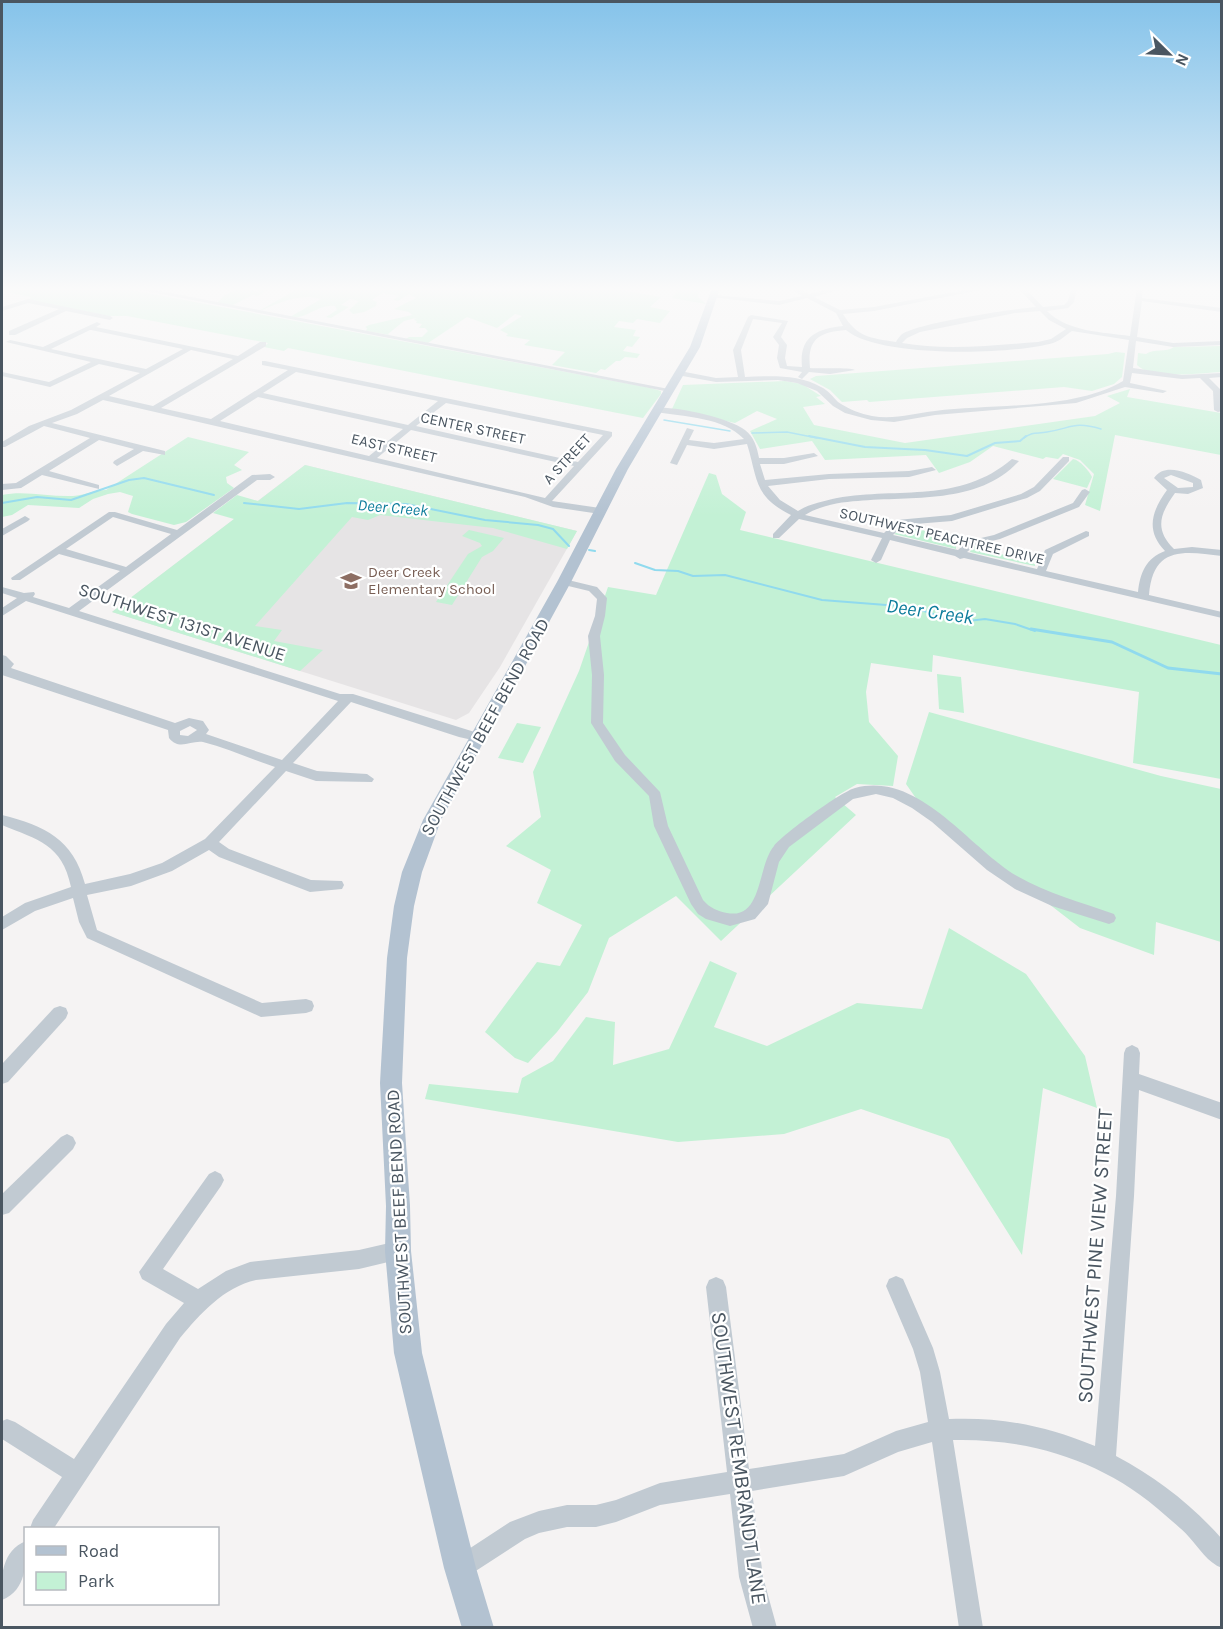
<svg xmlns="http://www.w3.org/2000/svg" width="1223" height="1629" font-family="Karla,sans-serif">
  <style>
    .education { fill: #e6e4e5 }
    .green { fill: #c3f1d5 }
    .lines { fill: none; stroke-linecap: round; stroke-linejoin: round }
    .stream-far2 { stroke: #90daee; stroke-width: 1.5 }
    .stream-far1 { stroke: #90daee; stroke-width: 2 }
    .stream { stroke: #90daee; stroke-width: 3 }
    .minor { fill: #c1cad2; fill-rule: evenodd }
    .major { fill: #b3c2d1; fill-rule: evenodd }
    .labels { text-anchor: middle; stroke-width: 4.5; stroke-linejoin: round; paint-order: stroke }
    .far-street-label { font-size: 15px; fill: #4a5661; stroke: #fff }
    .far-education-label { font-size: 15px; fill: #785e54; stroke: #fff; text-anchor: start }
    .far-water-label { font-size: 16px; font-style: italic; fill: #0c7c9b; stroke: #fff }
    .street-label { font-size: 18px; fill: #4a5661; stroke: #fff }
    .water-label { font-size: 20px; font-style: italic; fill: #0c7c9b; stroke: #fff }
    .near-street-label { font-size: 21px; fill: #4a5661; stroke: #fff }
  </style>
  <rect width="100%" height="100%" fill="#f5f3f3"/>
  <path class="education" d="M305,465l272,66 -77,136 -31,46 -13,7 -344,-108z"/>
  <g class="green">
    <path d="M2,288h118l531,100 10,3v3l-18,24 -355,-70 -4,3 -20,-4 4,-4 -141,-27h-19l-79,-16 2,-3 -29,-6z"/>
    <path d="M239,288l20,4 2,-4h8l-11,8 -5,-1 -22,11 -14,-3 8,-8z"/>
    <path d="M299,288h173l-2,3c13,-2 53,1 58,-3h81l52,9 -11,10 20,4 -10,12 -23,-4 -4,4 -14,-2 -5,6 22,3 -3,6 7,1 -8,10 -5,-1 -4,5 17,3 -3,4 -12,-1 -5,4h-4l-11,9 -4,-1 -5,4 -44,-8 13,-13 -41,-7 6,-5 -24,-4 2,-2 -8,-4 22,-14 -7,-2 -18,14 -30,-11 -39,26 -22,-4 3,-2h13l6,-6 -3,-3h-6l3,-4 -6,-1 1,-2 -3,-1 2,-2 -12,3 -16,13 2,1 -24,-4 1,-3 -2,-1 4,-2 43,-10 -3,-3 -15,-3 22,-11 -7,-4 -11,7 -5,-1 6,-4 -17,-3 -10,7 5,2 -1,4 -12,6 -11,2 -4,-4 10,-9 -9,-2 -9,6 8,2 -18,11 -5,-1 11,-7 -2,-4c-16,-3 -29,14 -45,11l31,-18c-22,-7 -44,5 -62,12z"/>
    <path d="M679,288h31l-1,3 -10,1 -1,5 8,7 -34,-6z"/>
    <path d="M1221,346v26c-19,1 -70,8 -84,-7l1,-12 8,1c8,-6 20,-1 28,-7z"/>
    <path d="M1116,352l9,1 -3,24 -8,7 -22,7 -28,-4 -195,15 -2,-2 -25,2 -12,-12 -20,-11 6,-3 292,-22z"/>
    <path d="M785,381l17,3 19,12 -5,1 9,7 -22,3 11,18 91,18 190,-27 25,-13 -13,-7 23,-7 -3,8 94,16v42l-106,-20 -15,76 -15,-6 9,-31 -14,-14 -17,-6 -5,5 -12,-2 -3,2 -50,-13 -23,16 -31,11 -13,-18 -101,5 -13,-19 -52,8 -10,-18 27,-12 -20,-8 -22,12 -63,-14 11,-24z"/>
    <path d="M188,437l61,15 -15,13 8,5 -16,7 1,6 7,5 -48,34 -12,3 -42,-11 -4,-2 5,-16 -13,-4 -12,2 -15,5 -14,9 -51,-3 -16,10 -10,2v-22c22,-5 48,2 71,1 12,-1 21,-6 33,-6z"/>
    <path d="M1073,459c7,1 16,12 19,18l-5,11 -34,-9z"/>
    <path d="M305,465l272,66 -10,18 -74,-21 -113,-13 -12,5 -16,-3 -97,109 27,4 -8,11 49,9 -23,21 -188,-59 122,-93 -21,-6 24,-18 21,6z"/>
    <path d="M709,473l7,2 6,19 24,18 -6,18 481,115v134l-88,-16 6,-71 -206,-37 -1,17 -61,-9 -5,29 3,30 29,34 -5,30 -36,-2 -22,13 21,18 -135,126 -45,-45 -67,42 -21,54 -31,40 -29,31 -13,-5 -30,-26 52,-70 23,4 22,-41 -45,-22 14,-33 -45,-24 35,-29 -8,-45 46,-101 29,-84 48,8z"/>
    <path d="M914,523c10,7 27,24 39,20l3,2v4l-62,-15z"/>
    <path d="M469,530l35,8 -11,13 -11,6 -30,48 -16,-3 32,-48 14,-8 -2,-3 -18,-7z"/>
    <path d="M985,543l23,15 27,6v2l-65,-14 3,-6z"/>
    <path d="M937,674l24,3 3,36 -25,-4z"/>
    <path d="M929,712l232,64 60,13v153l-65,-20 -2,33 -74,-27 -160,-124 -14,-20z"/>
    <path d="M517,723l24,4 -18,36 -25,-5z"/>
    <path d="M949,928l77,46 59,82 12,52 -54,-20 -21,167 -73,-116 -88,-30 -77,25 -106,8 -253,-43 4,-15 89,9 4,-15 31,-17 33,-44 29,5 -2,43 56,-16 41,-88 27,12 -23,54 53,19 90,-43 65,6z"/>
  </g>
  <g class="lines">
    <g class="stream-far2">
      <path d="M430,288l4,3"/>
      <path d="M664,420l66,11"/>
      <path d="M752,433l35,-1 30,6"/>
      <path d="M1024,438c9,-7 13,-4 23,-6 25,-4 27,-11 54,-3"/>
    </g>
    <g class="stream-far1">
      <path d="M809,436l56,11 60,3 42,6 28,-13 25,-2 6,-5"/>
      <path d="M2,503l35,-6 34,3 58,-20 15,-2 70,17"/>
      <path d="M244,503l55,6 48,-6 59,1 79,16 53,5 15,4 16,17"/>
      <path d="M589,550l6,1"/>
      <path d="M635,563l20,7 23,1 15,5 32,-1 97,25 90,7 33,11 23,3 17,-2 30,5 20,7"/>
    </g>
    <path class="stream" d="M1031,629l81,13 56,26 54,6"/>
    <g class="minor">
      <path d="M130,288h15l529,102 -4,2z"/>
      <path d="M789,288h9l11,6 24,-6h13l-32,9 26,13 34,-3 101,-19h16l-117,23 -31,3c14,23 27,24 53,28 1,-2 3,-5 5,-7 15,-12 113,-26 135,-28l-18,-19h7l18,19 21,-2 4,-4 3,-13h6l-3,14 -6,6 -21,3c21,21 55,21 83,25l7,-48h6l-1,10 80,10v4l-80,-11 -5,36 36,6 49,-2v4l-49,2 -37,-6 -3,27 49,7 40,-2v4l-13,1 12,12 1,21 -4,1 -4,-2 -1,-19 -13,-13 -18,1 -50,-6 -2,10 37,8 -4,2 -38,-6 -49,16 -141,12 -41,7 -23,-2 -26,-7 -12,-7 -16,-15 -20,-8 -19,-3 -62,2 -39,-7v-4h3l36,7 22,-1 -5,-27 15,-33 3,-2 37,6 -7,16 6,8 -2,13 2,8 15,1c-3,-30 14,-38 41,-41l-7,-13 -29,-15 -28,7 -68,-8 3,-2 65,6 23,-5zM1040,311l9,9 17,9 -15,10 -13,3c-45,3 -91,9 -136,1l5,-5 13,-6 95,-19zM753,319l29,4 -9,14 6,8 -2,13 3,10 22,4 -4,5 4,2 7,-7 21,2 25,-4c-6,-3 -35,-1 -45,-2 -3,-29 9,-36 36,-38 32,28 166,25 207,13 7,-2 13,-8 19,-12l57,9 -6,41c-48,29 -131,23 -188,30 -21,2 -41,9 -63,5 -11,-2 -24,-7 -34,-14 -5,-5 -10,-12 -17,-15 -23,-13 -50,-11 -76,-10l-4,-27z"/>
      <path d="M1205,288h17v4z"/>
      <path d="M28,299l82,17 3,2 -3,2 -44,-9 -51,24h-6v-4l50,-22 -31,-6 -26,8v-4z"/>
      <path d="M97,322l4,2 -5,3 142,29 22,-14h6v4l-105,62 50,11 77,-49 -26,-5v-4h3l347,71v4l-60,65 48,7 5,3 -5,3 -47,-7 -28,-10 -422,-97 -26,14 -25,9 113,28v4l-22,-4 -26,15 -4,-3 1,-2 20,-12 -35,-9 -50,31 50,14v4l-57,-14 -21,13 -19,2v-6l14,-1 74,-45 -46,-12 -39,21h-3v-5l27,-16 42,-16 69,-37 -41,-9 -49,23 -48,-11v-4l47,10 42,-20 -85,-20 4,-2 33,7zM90,330h1l92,19 -37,20 -95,-20zM191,350l42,9 -80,47 -44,-10zM296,372l142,29 -30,24 -145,-32zM258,397l145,32 -34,27 -149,-35zM446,403l157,32 -25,27 -162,-36zM411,430l163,36 -29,32 -168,-40z"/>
      <path d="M654,408c22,-2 73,9 91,22 9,7 12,17 14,28h25l30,-5 4,3 -34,8h-24l5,16 64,-6 80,-3 23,-4 4,3 -27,7 -80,2 -61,7 12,14 18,11c11,-7 26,-10 39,-13 63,-11 122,6 175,-39l7,2c-40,44 -107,35 -161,40 -17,1 -37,4 -53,14l79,18 13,-13 54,-5 70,-21 13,-7 29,-30h6v4l-29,30 -13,7 -75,23 -49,4 -10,10 65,15 10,-9 26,-6 79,-32 9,-13 3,-1 5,3 -11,15 -79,32 -25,6 -8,7 70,17 8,-19 41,-19 3,1v4l-36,18 -7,17 92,21c2,-19 8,-34 27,-41 -20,-21 -13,-40 2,-61l-13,-12c11,-16 34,-5 47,2l2,8 -15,6 -13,-1c-15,21 -21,36 -1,56l18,-2 30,3v6c-39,-5 -69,-10 -73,39l73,17v6l-258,-60 -4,1 -5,-3 -65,-16 -9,20 -5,3 -5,-3 11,-22 -83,-19 -20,19h-6v-4l18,-19c-38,-19 -33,-36 -44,-71l-33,5 -27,-4 -10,20 -7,-2 17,-35 7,2 -5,10 25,3 30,-4c-21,-22 -59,-22 -87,-27h-3zM1171,475l22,8v4l-15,1 -14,-10z"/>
      <path d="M252,475l18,-1 5,3 -5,3h-13l-178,131 261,83h13l128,40 2,3 -6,4 -18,-4 -108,-35 -58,61 24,8 50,3 7,5 -2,3 -56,-1 -30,-10 -67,71 10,7 82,31 31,1 2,4 -2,4 -32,3 -91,-35 -10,-7 -37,21 -41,15 -44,9 10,35 165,73 44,-4 6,2 2,5 -2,5 -6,2 -45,4 -174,-79 -8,-16 -6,-24 -38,13 -33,19v-13l23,-14 46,-16c-9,-43 -33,-47 -69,-62v-10c43,11 71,24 83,69l45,-10 32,-11 43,-24 70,-72c-24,-8 -48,-19 -72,-25 -12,-2 -24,9 -34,-4l-1,-8 -166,-55v-20l4,1 8,8 -3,4 164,55 14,-5 14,3 6,9 -3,4 76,26 56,-59 -312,-100 -24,15v-8l15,-10 -15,-5v-6l22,6 10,-1 1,2 -2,3 36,11 51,-37 -61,-17 -39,26h-8l-1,-2 98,-66h6l62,18zM113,517l58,17 -45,33 -60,-18zM190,726l7,4 -9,6 -8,-1v-4z"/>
      <path d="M25,516l5,3 -2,2 -26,15v-7z"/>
      <path d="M564,579l33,8 10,11 -2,18 -5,20 4,39 -1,48 22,32 35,37 8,34 35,74c7,8 14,11 24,13 36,7 30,-47 47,-67 8,-11 68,-55 81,-58 64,-17 113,59 162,88 31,18 64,26 97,38l2,4 -2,4 -5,2 -57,-18 -37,-17 -28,-19 -55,-48 -20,-14 -19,-10 -17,-4 -23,5 -64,48 -10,15 -11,42 -13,15 -25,7 -24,-7 -8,-5 -7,-10 -37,-78 -5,-30 -34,-35 -24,-38 1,-48 -4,-39 7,-20 2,-17 -8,-8 -29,-7v-4z"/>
      <path d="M60,1006l6,2 2,5 -2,5 -58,64 -6,2v-20l52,-56z"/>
      <path d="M1132,1045l6,3 2,5 -1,21 83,29v17l-83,-30 -5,106 -18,260c41,22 75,48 106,83v29c-14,-5 -23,-20 -33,-31 -7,-8 -16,-15 -24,-22 -58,-53 -134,-77 -212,-75l30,188h-24l-27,-186 -34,10 -54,24 -92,15 11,86 14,51h-24l-14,-51 -9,-83 -70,11 -44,17 -20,5h-29l-28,6 -14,6 -57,37 -8,4 -8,-4 -4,-8 4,-8 58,-38 29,-11 28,-6h29l20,-5 44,-17 67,-11 -21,-185 3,-7 7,-3 7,3 3,7 23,182 95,-15 52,-23 32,-9 -8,-50 -7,-23 -27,-63 3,-7 7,-3 7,3 30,69 7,24 9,47c55,-2 96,7 146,27l21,-250 8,-143 2,-5z"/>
      <path d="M67,1134l6,3 3,6 -3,6 -64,64 -7,2v-21l59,-57z"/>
      <path d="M215,1171l6,3 3,6 -3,6 -58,83 35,20 28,-18 24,-9 109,-12 39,-9 7,3 3,7 -3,7 -46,11 -103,11c-32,7 -56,34 -76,58l-126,190h-24l3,-8 29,-43 -60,-38v-18l5,-2 8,3 59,37 92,-135 18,-21 -42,-24 -3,-7 70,-98z"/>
      <path d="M26,1541c0,22 1,49 -24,59 -2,-22 0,-50 24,-59z"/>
    </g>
    <path class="major" d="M712,288h8l-20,59 -72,122 -57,113 -130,238 -19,52 -8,34 -7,52 -5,125 8,123 1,45 11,102 54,215 18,60h-32l-18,-60 -50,-215 -9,-102 1,-45 -6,-123 7,-125 7,-52 8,-34 21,-52 134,-238 59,-113 74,-122z"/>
  </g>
  <linearGradient id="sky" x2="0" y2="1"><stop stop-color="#85c3ea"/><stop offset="0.56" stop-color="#fafafa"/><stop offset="1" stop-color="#fafafa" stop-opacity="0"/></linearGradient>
  <rect width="1223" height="516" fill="url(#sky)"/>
  <defs>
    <g id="school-bare" transform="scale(1.62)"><path d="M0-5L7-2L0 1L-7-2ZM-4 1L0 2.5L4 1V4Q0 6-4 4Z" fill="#8d6e63" stroke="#fff" stroke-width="2.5" paint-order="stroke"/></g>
  </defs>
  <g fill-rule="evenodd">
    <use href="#school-bare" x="351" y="581"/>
  </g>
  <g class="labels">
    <g class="far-street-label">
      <text transform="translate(473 428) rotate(12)" y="5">CENTER STREET</text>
      <text transform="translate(394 448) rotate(13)" y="5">EAST STREET</text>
      <text transform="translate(567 459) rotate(-47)" y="5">A STREET</text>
      <text transform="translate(942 536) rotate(13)" y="5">SOUTHWEST PEACHTREE DRIVE</text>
    </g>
    <g class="far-education-label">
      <text x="368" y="577">Deer Creek<tspan x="368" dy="17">Elementary School</tspan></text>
    </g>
    <g class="far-water-label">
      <text transform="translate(393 507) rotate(5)" y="6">Deer Creek</text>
    </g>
    <g class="street-label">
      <text transform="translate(182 622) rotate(18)" y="6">SOUTHWEST 131ST AVENUE</text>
      <text transform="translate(485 727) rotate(-61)" y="6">SOUTHWEST BEEF BEND ROAD</text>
      <text transform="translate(399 1212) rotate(-93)" y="6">SOUTHWEST BEEF BEND ROAD</text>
    </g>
    <g class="water-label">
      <text transform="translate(930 611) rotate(8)" y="7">Deer Creek</text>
    </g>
    <g class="near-street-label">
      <text transform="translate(1095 1256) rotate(-86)" y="7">SOUTHWEST PINE VIEW STREET</text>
      <text transform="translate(739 1458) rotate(82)" y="7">SOUTHWEST REMBRANDT LANE</text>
    </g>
  </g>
  <rect width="1223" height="1629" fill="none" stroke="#4a5661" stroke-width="6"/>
  <rect x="24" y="1527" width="195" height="78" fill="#ffffff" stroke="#b7bbc0" stroke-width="1.5"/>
  <rect x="36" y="1546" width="30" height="9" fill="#b3c2d1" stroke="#b7bbc0" stroke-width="1.5"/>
  <text x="78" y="1557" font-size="18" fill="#4a5661">Road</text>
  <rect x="36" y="1572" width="30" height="18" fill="#c3f1d5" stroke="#b7bbc0" stroke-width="1.5"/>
  <text x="78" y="1587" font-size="18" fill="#4a5661">Park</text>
  <g transform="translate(1169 54) rotate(114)" stroke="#ffffff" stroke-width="4.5" paint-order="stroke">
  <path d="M0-4.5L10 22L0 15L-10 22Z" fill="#4a5661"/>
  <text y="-9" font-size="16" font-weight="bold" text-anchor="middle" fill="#4a5661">N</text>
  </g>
</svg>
